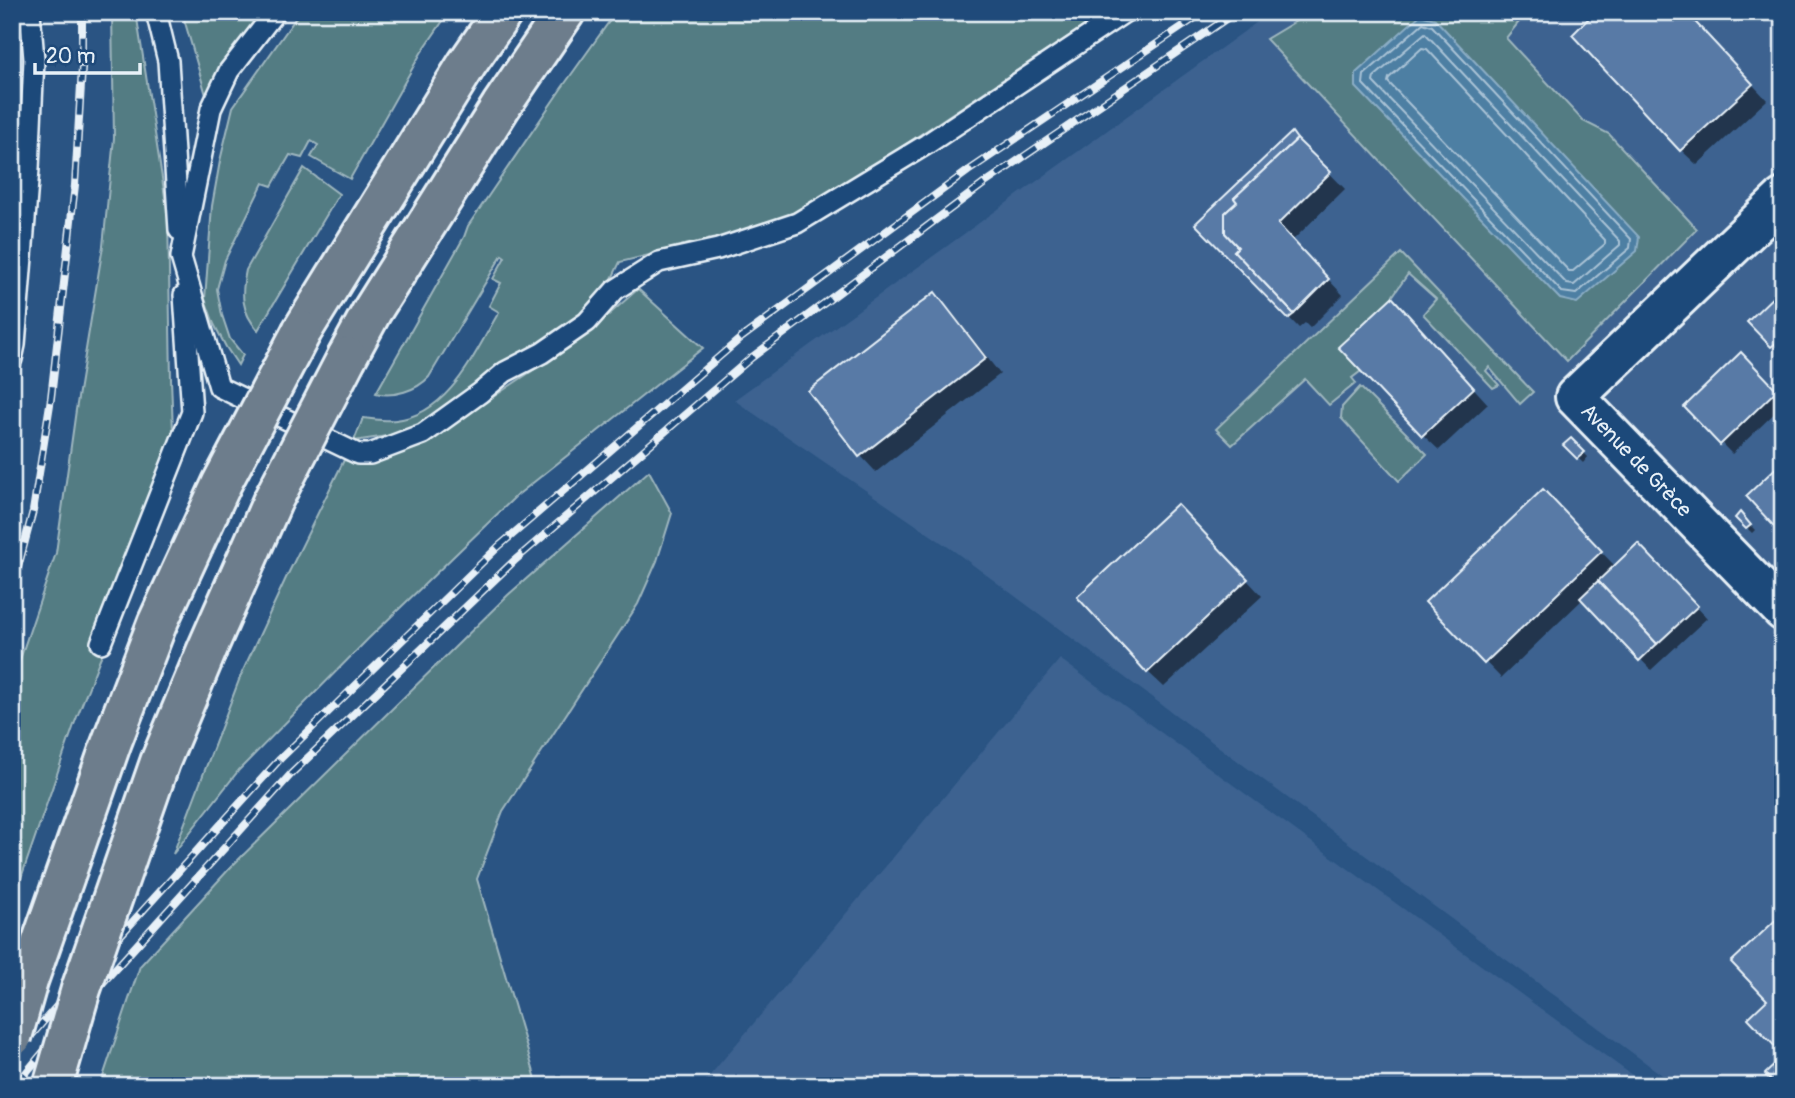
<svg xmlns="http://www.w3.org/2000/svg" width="1795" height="1098" font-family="Pangolin,sans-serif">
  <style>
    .built { fill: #3c6290 }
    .green { fill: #537c83; stroke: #9eb6be; stroke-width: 2 }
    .water { fill: #4d7fa3; stroke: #8badc5; stroke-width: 2 }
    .shadow { fill: #0007 }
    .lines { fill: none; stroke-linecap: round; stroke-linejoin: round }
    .shore { stroke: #aac3d6; stroke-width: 2 }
    .building { fill: #587aa6; stroke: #e8f1f8; stroke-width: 2 }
    .service-casing { stroke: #e8f1f8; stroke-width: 24 }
    .minor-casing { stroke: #e8f1f8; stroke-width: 44 }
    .trunk-casing { stroke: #e8f1f8; stroke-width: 44 }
    .service { stroke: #1f4a7a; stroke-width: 19 }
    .minor { stroke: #1f4a7a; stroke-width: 38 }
    .trunk { stroke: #6d7d8c; stroke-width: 38 }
    .rail-casing { stroke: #e8f1f8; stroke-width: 8 }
    .rail { stroke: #1f4a7a; stroke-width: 5; stroke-dasharray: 16; stroke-linecap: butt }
    .trunk-bridge-casing { stroke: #e8f1f8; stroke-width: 44; stroke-linecap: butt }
    .trunk-bridge { stroke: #6d7d8c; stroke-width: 38 }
    .labels { text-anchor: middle; stroke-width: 5; stroke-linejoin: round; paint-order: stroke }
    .street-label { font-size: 21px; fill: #e8f1f8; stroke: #1f4a7a }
  </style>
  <rect width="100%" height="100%" fill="#2a5483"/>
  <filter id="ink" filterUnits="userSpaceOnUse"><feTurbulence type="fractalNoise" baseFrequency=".0143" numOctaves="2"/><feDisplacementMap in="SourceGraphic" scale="14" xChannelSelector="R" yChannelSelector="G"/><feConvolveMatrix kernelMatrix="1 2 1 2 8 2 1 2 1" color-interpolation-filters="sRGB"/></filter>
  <g filter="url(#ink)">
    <g class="built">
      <path d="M1277,12h506v1074h-106l-723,-535 -220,-151 526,-380z"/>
      <path d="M1060,659l587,427h-946z"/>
    </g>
    <g class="green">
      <path d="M112,12h24l32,204 3,163 4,105 -76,177 -24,61 -63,182v-221l44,-130 20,-143 27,-164 11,-108z"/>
      <path d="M182,12h84l-60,83z"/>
      <path d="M300,12h149l-28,41 -71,126 -39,-22 7,-12 -7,-4 -9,17 -12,-3 -18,31 -9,-3 -38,77 -8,29 5,26 8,24 13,16 -5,10 -12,-18 -12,-23 -9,-25 7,-93 8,-45 13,-54z"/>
      <path d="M616,12h489l-297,197 -77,26 -111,27 -14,29 -38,39 -140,92 -28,12 -46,7 9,-23c10,1 23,3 33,2 54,-6 79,-68 103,-108l-10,-6 12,-23 -8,-4 12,-22 -3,-2 -73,122c-12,13 -36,21 -53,16l88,-156 4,-11 93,-137z"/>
      <path d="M1311,12h216l-21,26 77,83 26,13 88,95 -130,132 -301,-322z"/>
      <path d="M12,35l6,35 -6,98z"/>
      <path d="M304,168l35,26 -81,136c-17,-18 -17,-36 -12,-60z"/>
      <path d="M1401,253l132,139 -13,12 -31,-37 -3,4 13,14 -6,3 -70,-74 13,-15 -28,-25 -16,23 -31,74 -9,7 4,5 -27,22 -24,-26 -73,66 -16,-16z"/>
      <path d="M638,289l65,59 -188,149 -147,142 -129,131 -66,84 68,-179 45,-97 58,-118 21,5 65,-26 156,-104z"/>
      <path d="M1360,387l67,67 -28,27 -58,-63 1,-11z"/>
      <path d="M649,471l23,42 -15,48 -19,43 -135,207 -26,68 61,207h-438l40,-120 91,-99 277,-272z"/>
    </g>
    <path class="water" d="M1420,15l15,4 204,218 -2,14 -60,52 -17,-4 -204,-212v-14z"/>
    <g class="shadow">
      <path d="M1685,12l82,88 -70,65 -16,-15z"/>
      <path d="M1308,151l37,38 -53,52 51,54 -33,33 -5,-5 -6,5 -101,-104z"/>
      <path d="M1783,290v66l-33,-34z"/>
      <path d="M934,294l16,16 50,64 -124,98 -15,-16 -51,-64z"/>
      <path d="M1407,315l81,89 -49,46 -16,-15z"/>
      <path d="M1741,355l42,43v7l-51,49 -46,-47z"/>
      <path d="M1571,440l17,17 -5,6 -18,-18z"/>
      <path d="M1543,492l72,74 33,-11 59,63 -56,52 -68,-71 -82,79 -74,-76z"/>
      <path d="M1740,515l15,15 -3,3 -15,-15z"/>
      <path d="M1193,522l69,74 -98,91 -16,-15z"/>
    </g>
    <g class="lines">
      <g class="shore">
        <path d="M1423,23l9,3 199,213 -1,9 -54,46 -14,-2 -199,-208 1,-9z"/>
        <path d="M1425,33l195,208v4l-46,40 -7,-1 -194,-202 1,-5z"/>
        <path d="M1422,48l5,1 178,191v4l-32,27h-4l-181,-189 1,-4z"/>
      </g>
    </g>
    <g class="building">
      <path d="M1595,12h91l67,72 -73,67 -108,-116z"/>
      <path d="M1292,132l5,7 -63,59 3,4 -12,11v20l13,14 -4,4 60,63 -6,5 -93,-95z"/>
      <path d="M1297,139l34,33 -53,52 51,55 -35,35 -60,-63 4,-4 -13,-14v-20l12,-11 -3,-4z"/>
      <path d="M1783,287v63l-7,-7 -5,4 -24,-25z"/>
      <path d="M935,292l51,66 -127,99 -51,-66z"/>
      <path d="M1392,297l82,91 -52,48 -84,-89z"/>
      <path d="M1741,352l36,38 -57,55 -36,-38z"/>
      <path d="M1571,438l14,14 -8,7 -14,-14z"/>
      <path d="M1783,461v75l-37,-40z"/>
      <path d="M1543,489l59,62 -118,113 -59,-62z"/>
      <path d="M1177,504l71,75 -101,94 -70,-76z"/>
      <path d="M1740,512l11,13 -5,4 -11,-11z"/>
      <path d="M1638,543l60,63 -41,38 -59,-63z"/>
      <path d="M1598,581l59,63 -18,17 -59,-63z"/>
      <path d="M1783,913v142l-35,-37 19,-18 -36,-38z"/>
      <path d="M1783,1057v29h-7l-11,-12z"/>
    </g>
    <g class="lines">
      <g class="service-casing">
        <g id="service">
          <path d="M156,12l12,49 11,169"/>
          <path d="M275,12l-46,59 -18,38 -30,148 38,130 139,67h12l53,-20 57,-41 25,-21 37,-19 45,-31 28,-32 44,-28 59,-13 79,-26 130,-79 198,-132"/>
          <path d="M12,359l3,-14 14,-176 5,-110 -4,-47"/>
          <path d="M101,643l91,-231 -8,-117"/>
        </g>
      </g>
      <g class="minor-casing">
        <g id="minor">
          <path id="s1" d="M1783,198l-208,199 208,214"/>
        </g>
      </g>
      <g class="trunk-casing">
        <g id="trunk">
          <path d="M302,331l165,-267 36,-52"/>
          <path d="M347,357l25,-46 129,-205 64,-94"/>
        </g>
      </g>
      <use href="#service" class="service"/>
      <use href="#minor" class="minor"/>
      <use href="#trunk" class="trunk"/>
      <g class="rail-casing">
        <g id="rail">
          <path d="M12,590l21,-79 18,-113 24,-213 7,-117v-56"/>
          <path d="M12,1058l50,-58 218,-241 218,-212 243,-209 227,-167 236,-159"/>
          <path d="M15,1086l64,-77 213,-236 222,-212 237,-203 234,-175 251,-171"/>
        </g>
      </g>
      <use href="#rail" class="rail"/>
      <g class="trunk-bridge-casing">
        <g id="trunk-bridge">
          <path d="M12,1037l16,-56 83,-237 46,-120 65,-141 80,-152"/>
          <path d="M53,1086l28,-97 79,-227 48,-115 64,-145 75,-145"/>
        </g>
      </g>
      <use href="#trunk-bridge" class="trunk-bridge"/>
    </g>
  </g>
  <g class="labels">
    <g class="street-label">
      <text dy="7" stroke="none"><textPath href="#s1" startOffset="376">Avenue de Grèce</textPath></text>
    </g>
  </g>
  <rect width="1795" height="1098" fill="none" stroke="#1f4a7a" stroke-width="42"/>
  <rect x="21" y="21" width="1753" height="1056" fill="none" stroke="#e8f1f8" stroke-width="2.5" filter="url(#ink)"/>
  <path d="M35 63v10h105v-10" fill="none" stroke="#e8f1f8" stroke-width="3.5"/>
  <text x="46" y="63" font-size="21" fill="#e8f1f8" stroke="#1f4a7a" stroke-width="5" paint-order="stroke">20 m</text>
</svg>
